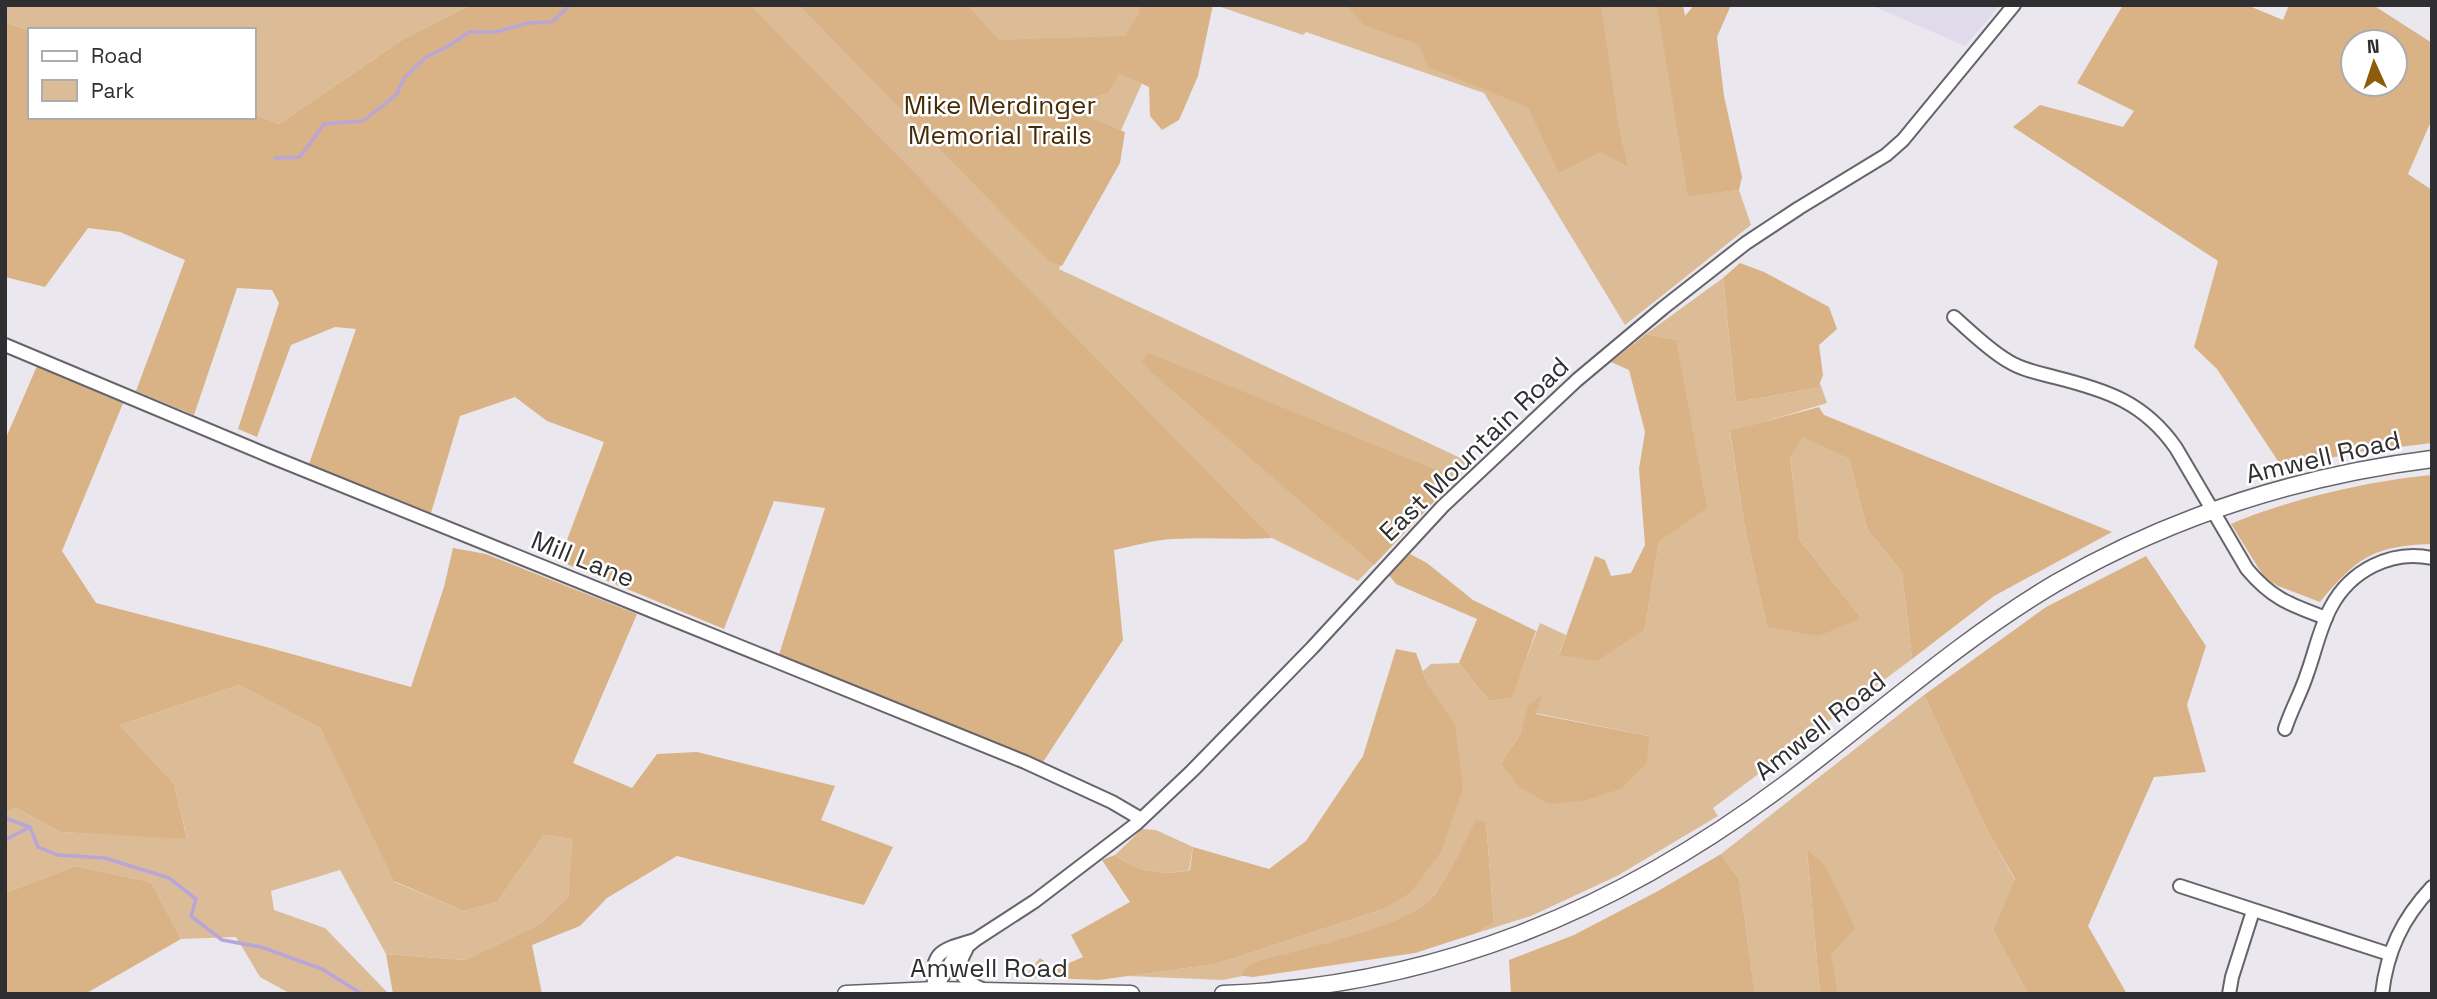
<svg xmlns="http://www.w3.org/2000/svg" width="2437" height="999" font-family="'Space Grotesk',sans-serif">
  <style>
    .built { fill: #e0dbea }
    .green { fill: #dcbc97; fill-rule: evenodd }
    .forest { fill: #d9b386; fill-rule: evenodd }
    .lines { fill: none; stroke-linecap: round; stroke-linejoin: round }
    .stream { stroke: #b9a6d8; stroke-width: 3.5 }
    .minor-casing { stroke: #66646a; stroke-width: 16 }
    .major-casing { stroke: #66646a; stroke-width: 19 }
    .minor { stroke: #fff; stroke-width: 12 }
    .major { stroke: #fff; stroke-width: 16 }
    .labels { text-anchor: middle; stroke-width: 5; stroke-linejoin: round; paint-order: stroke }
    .park-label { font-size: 26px; fill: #452b06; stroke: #fff }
    .street-label { font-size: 26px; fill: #2f2e31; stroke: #fff }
  </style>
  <rect width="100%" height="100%" fill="#eae7ef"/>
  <path class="built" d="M1871,5h129l-35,41z"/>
  <g class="green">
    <path d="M5,5h465l-68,35 -123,84 -25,-10v-84l-224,1 -25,-9z"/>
    <path d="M718,5h459l-118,264 412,194 -113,118 -86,-43z"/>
    <path d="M1215,5h459l36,188 29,-3 12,35 -126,100 -141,-232 -178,-61 -3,3z"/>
    <path d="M1723,278l13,124 82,-14 2,-5 7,20 -97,29 15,97 22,98 94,-9 -61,-78 -10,-82 13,-22 46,23 18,70 35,43 10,87 -199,149 5,8 -101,60 -86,40 -54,17 17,-13 -8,-98 -10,-1c-14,24 -25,53 -43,75 -27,32 -146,60 -190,74v6l-20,4 -95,-4 88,-12 165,-54 47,-225 -5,-14 8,-7 28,-1 30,38 22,-3 29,-75 26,12 -7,19 86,-25 14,-88 17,-201 -30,-6zM1542,695l-7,18 114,23 -148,27 20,-30z"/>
    <path d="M239,685l81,43 75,154 68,29 34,-9 47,-67 30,4 -6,58 -28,27 -75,36 -79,-6 -46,-84 -69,21 3,19 51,18 64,66h-98l-31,-17 -24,-40 -55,2 -30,-57 -76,-16 -70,27v-80l11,-5 44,24 127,6 -13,-54 -54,-59z"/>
    <path d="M1924,695l66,141 25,44 -22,50 35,64h-190l-31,-143 13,143h-65l-16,-115 -18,-25z"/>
    <path d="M1142,829l14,1 37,17 -4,23c-25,6 -53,2 -74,-15z"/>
  </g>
  <g class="forest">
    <path d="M470,5h280l522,533c-33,2 -66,-1 -99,1 -19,1 -40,7 -59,11l9,90 -80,122 -265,-104 47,-150 -51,-7 -50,128 -165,-68 45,-119 -57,-21 -32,-24 -55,19 -29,97 -122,-49 47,-135 -21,-2 -44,18 -34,92 -19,-8 41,-126 -7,-13 -35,-2 -43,127 -58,-24 49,-131 -65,-28 -32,-4 -43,59 -40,-10v-255l25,9v86h224v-3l25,10 123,-84z"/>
    <path d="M799,5h168l32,35 126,-4 14,-23v-8h74l-15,71 -19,44 -17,10 -12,-14 -1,-29 -30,-14 -10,19 -27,9 11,18 32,13 -5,31 -58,103 -13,-5z"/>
    <path d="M1345,5h256l18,124 9,38 -27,-15 -42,21 -31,-66 -100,-40 -9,-22 -55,-20z"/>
    <path d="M1657,5h26l2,11 9,-11h37l-14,32 7,59 18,81 -3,13 -51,6z"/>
    <path d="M2123,5h124l36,15 6,-15h84l59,38v76l-24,55 24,16v253l-66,8 -84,16 -65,-98 -23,-22 24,-86 -205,-134 27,-22 83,22 11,-16 -57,-28zM2353,42h42v42h-42z"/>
    <path d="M1740,263l24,9 65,35 8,22 -18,16 4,30 -5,13 -82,14 -13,-124z"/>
    <path d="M1646,334l30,6 31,168 -48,33 -14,88 -48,32 -38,-6 36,-99 10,4 6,16 20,-3 14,-28 -6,-76 6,-37 -16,-62 -18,-8z"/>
    <path d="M1148,353l308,125 -82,87 -222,-192 -10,-12z"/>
    <path d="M37,366l87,35 -62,150 34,52 174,45 141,39 33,-100 9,-39 33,6 151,60 -64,149 59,25 25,-34 40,-2 138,34 -14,34 72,27 -29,58 -187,-49 -70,42 -27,28 -48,19 10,49h-149l-7,-40 79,6 75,-36 28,-27 5,-58 -29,-4 -47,67 -34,9 -69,-30 -74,-153 -81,-43 -119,40 54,59 13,55 -127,-7 -44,-24 -11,5v-373z"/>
    <path d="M1819,407l5,8 288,117 -118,64 -82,63 -10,-87 -35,-43 -18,-70 -46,-22 -13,21 10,82 61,78 -42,18 -52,-9 -22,-98 -15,-98z"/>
    <path d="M2432,475v69c-60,2 -75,14 -112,58l-42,-16 -14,-9 -33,-53c55,-24 141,-44 201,-49z"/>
    <path d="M1410,554l17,9 46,37 63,31 -24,67 -23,3 -30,-38 18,-44 -81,-35 -7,-9z"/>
    <path d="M2146,556l60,90 -19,59 19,67 -52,5 -66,149 39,68h-99l-35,-64 22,-51 -25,-43 -66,-141 122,-88z"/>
    <path d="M1396,649l20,4 12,32 27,40 8,63 -22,64 -31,41 -29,17 -165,54 -117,16 -75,-3 16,-19 15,11 28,-12 -12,-22 59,-33 -28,-42 13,-5c21,17 49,21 75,15l3,-23 76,22 37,-28 57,-85z"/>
    <path d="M1543,694l-7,20 113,22 -2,27 -26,26 -38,12 -35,3 -30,-18 -17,-23 20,-30 7,-27z"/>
    <path d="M1476,820l10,2 8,99 -17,12 -62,20 -162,24 -10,-1v-6l12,-8c43,-12 152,-34 179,-67 17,-22 28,-50 42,-75z"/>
    <path d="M1807,850l18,15 30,63 -24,27 7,39h-18z"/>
    <path d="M1721,854l18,25 16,115h-244l-2,-34 65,-25 84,-44z"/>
    <path d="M75,866l76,16 30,57 -96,55h-80v-101z"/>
  </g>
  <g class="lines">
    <g class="stream">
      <path d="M275,158l25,-1 24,-33 39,-3 33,-26 9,-18 21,-20 21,-10 22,-15h26l34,-9 23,-1 18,-17"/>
      <path d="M5,818l25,9 8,20 20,8 47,3 45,14 19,6 27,21 -5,17 31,24 39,7 61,22 40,25"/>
      <path d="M5,840l25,-13"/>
    </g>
    <g class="minor-casing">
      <g id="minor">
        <path d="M1954,317c17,15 35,33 54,44 14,9 31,12 46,16 52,13 90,25 122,71l71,121c25,30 44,36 79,49"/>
        <path d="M5,345l267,112 753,305 87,40 29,17"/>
        <path d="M2285,729c6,-19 16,-36 22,-55 8,-22 13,-47 24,-67 19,-36 60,-58 101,-49"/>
        <path d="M2180,886l209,68"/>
        <path d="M966,950c-12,21 -5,30 16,39"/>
        <path d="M935,990l17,-30 23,-20 60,-39 101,-77 56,-53 120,-123 131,-142 134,-126 86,-72 83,-65 53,-35 87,-53 17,-15 111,-135"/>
        <path d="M935,993c-5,-41 2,-42 40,-53"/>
        <path d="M2229,994l3,-17 21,-66"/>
        <path d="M2382,994c5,-43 20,-75 50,-107"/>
      </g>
    </g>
    <g class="major-casing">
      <g id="major">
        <path d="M846,994l89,-4 196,4"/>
        <path d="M1223,994c213,-8 392,-83 561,-209 90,-67 175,-145 272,-202 116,-67 242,-107 376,-124"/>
      </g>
    </g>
    <use href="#minor" class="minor"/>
    <use href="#major" class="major"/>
  </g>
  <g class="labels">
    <g class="park-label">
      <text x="1000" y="114">Mike Merdinger<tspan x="1000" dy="30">Memorial Trails</tspan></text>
    </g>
    <g class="street-label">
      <text transform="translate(1474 449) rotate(-44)" y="9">East Mountain Road</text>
      <text transform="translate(2323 457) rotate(-13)" y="9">Amwell Road</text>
      <text transform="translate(583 559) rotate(22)" y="9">Mill Lane</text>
      <text transform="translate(1820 726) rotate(-38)" y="9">Amwell Road</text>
      <text x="989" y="977">Amwell Road</text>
    </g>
  </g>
  <rect width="2437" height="999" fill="none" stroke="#2f2e31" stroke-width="14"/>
  <rect x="28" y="28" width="228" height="91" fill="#ffffff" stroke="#acabad" stroke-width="2"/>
  <rect x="42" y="51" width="35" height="10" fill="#ffffff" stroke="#acabad" stroke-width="2"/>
  <text x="91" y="63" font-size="21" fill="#2f2e31">Road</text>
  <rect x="42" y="80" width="35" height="21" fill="#dcbc97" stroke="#acabad" stroke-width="2"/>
  <text x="91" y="98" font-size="21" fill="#2f2e31">Park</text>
  <g transform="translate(2374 63) rotate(357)"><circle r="33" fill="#ffffff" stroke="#acabad" stroke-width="2"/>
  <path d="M0-5L12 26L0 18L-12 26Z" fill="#8f5c0c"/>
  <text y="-10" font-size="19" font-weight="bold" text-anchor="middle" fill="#2f2e31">N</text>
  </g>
</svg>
